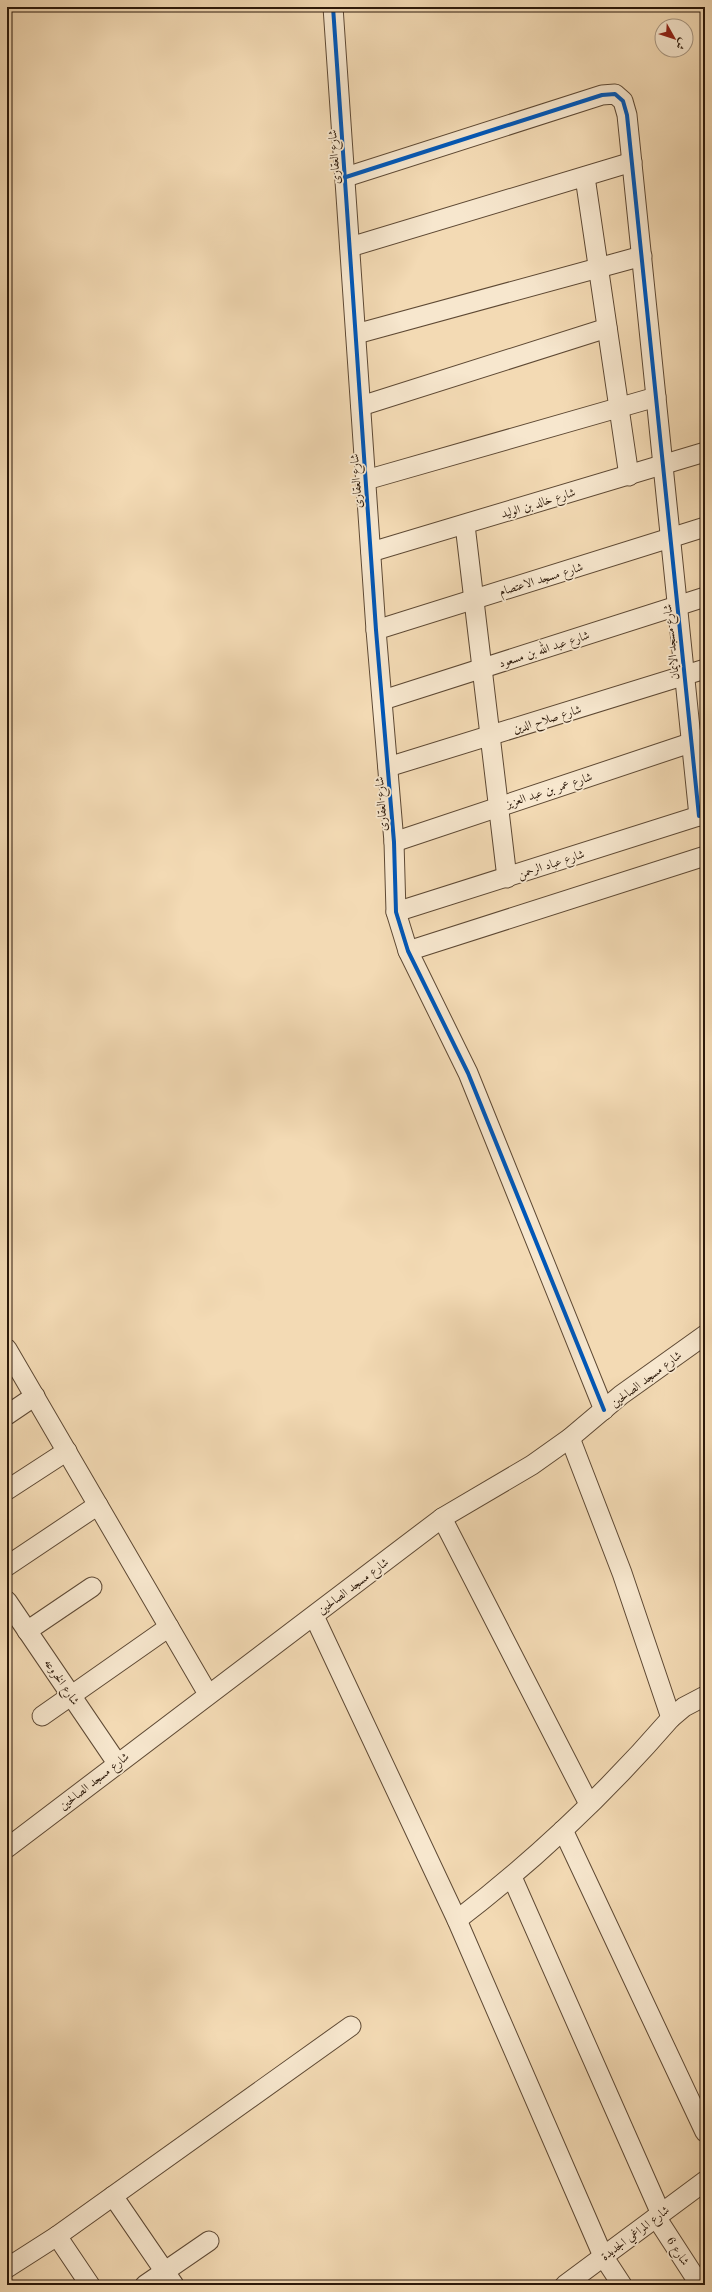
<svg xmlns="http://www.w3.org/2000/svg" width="712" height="2292" font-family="'Old Standard TT',Amiri,serif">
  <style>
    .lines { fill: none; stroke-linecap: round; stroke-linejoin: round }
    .minor-casing { stroke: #5e4934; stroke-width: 21 }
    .minor { stroke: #f7e7ce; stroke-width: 19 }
    .cycleway-casing { stroke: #f7e7ce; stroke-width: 6 }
    .cycleway { stroke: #0057b8; stroke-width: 4 }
    .labels { text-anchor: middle; stroke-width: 3.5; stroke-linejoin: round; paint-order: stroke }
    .street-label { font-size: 12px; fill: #2c190a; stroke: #f7e7ce }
  </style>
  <rect width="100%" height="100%" fill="#f3dab4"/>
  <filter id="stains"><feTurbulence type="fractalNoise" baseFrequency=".005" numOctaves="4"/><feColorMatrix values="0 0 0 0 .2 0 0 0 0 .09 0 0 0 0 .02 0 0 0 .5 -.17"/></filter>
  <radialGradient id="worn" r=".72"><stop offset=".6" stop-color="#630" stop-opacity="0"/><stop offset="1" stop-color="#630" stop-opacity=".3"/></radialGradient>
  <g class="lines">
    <g class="minor-casing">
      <g id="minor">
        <path d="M333,7l43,623 18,212 2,70 12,39 60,122 136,337"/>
        <path d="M346,177l256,-82 13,-1 8,7 4,14 72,701"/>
        <path d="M585,177l44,299"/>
        <path d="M350,247l282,-85"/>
        <path d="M356,334l286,-78"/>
        <path d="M361,406l246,-78"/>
        <path d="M366,480l290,-83"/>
        <path d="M465,525l42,353"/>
        <path d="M371,552l334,-100"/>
        <path d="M376,630l329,-103"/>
        <path d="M383,700l322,-103"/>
        <path d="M388,767l317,-98"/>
        <path d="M394,842l311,-104"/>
        <path d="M396,912l309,-98"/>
        <path d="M408,951l297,-95"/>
        <path d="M7,1349l201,345"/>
        <path d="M7,1415l28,-19"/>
        <path d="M570,1438l52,135 49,145"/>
        <path d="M7,1490l60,-39"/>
        <path d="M442,1518l147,286"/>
        <path d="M7,1566l91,-61"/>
        <path d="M7,1601l110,162"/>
        <path d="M314,1616l143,304 146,336 19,29"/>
        <path d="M27,1631l65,-44"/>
        <path d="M42,1716l127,-89"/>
        <path d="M563,1830l142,302"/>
        <path d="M7,1848l435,-330 90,-53 38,-27 51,-43 84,-60"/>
        <path d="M512,1877l149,337"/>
        <path d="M457,1920c78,-60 150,-128 214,-202l13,-11 21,-11"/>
        <path d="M113,2196l61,89"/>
        <path d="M656,2217l44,68"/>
        <path d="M57,2236l33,49"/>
        <path d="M7,2268l50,-32 294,-210"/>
        <path d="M145,2285l64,-44"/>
        <path d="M565,2285l140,-104"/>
      </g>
    </g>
    <use href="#minor" class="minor"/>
    <g class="cycleway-casing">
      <g id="cycleway">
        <path d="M333,7l43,623 18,212 2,70 12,39 60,122 136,337"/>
        <path d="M346,177l256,-82 13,-1 8,7 4,14 72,701"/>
      </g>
    </g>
    <use href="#cycleway" class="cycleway"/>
  </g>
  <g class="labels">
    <g class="street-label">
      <text transform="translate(334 157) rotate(-94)" y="4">شارع العقارى</text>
      <text transform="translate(356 481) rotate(-94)" y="4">شارع العقارى</text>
      <text transform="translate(538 503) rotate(-17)" y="4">شارع خالد بن الوليد</text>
      <text transform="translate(541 579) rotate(-17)" y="4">شارع مسجد الاعتصام</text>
      <text transform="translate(671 642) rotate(-96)" y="4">شارع مسجد الايمان</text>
      <text transform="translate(544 649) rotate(-18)" y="4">شارع عبد الله بن مسعود</text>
      <text transform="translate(547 719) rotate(-17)" y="4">شارع صلاح الدين</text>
      <text transform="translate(549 790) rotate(-18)" y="4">شارع عمر بن عبد العزيز</text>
      <text transform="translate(381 804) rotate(-94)" y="4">شارع العقارى</text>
      <text transform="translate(551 864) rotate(-18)" y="4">شارع عباد الرحمن</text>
      <text transform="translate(646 1379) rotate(-37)" y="4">شارع مسجد الصالحين</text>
      <text transform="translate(353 1586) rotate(-37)" y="4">شارع مسجد الصالحين</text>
      <text transform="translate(62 1682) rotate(56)" y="4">شارع الخروعه</text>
      <text transform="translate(94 1781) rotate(-38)" y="4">شارع مسجد الصالحين</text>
      <text transform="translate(635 2233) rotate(-37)" y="4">شارع المراغي الجديدة</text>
      <text transform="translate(678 2251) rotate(57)" y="4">شارع 6</text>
    </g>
  </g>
  <rect width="712" height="2292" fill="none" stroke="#f3dab4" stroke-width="24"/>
  <rect x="8" y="8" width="696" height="2276" fill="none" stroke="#2c190a" stroke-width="2"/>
  <rect x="12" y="12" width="688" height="2268" fill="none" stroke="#2c190a"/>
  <g transform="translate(674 38) rotate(129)"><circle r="19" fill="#f7e7ce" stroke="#a69580"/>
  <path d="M0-3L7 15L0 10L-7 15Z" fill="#8f2418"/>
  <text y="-6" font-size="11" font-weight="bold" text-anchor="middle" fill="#2c190a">ش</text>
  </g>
  <rect width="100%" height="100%" filter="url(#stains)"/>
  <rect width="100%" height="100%" fill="url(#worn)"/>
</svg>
